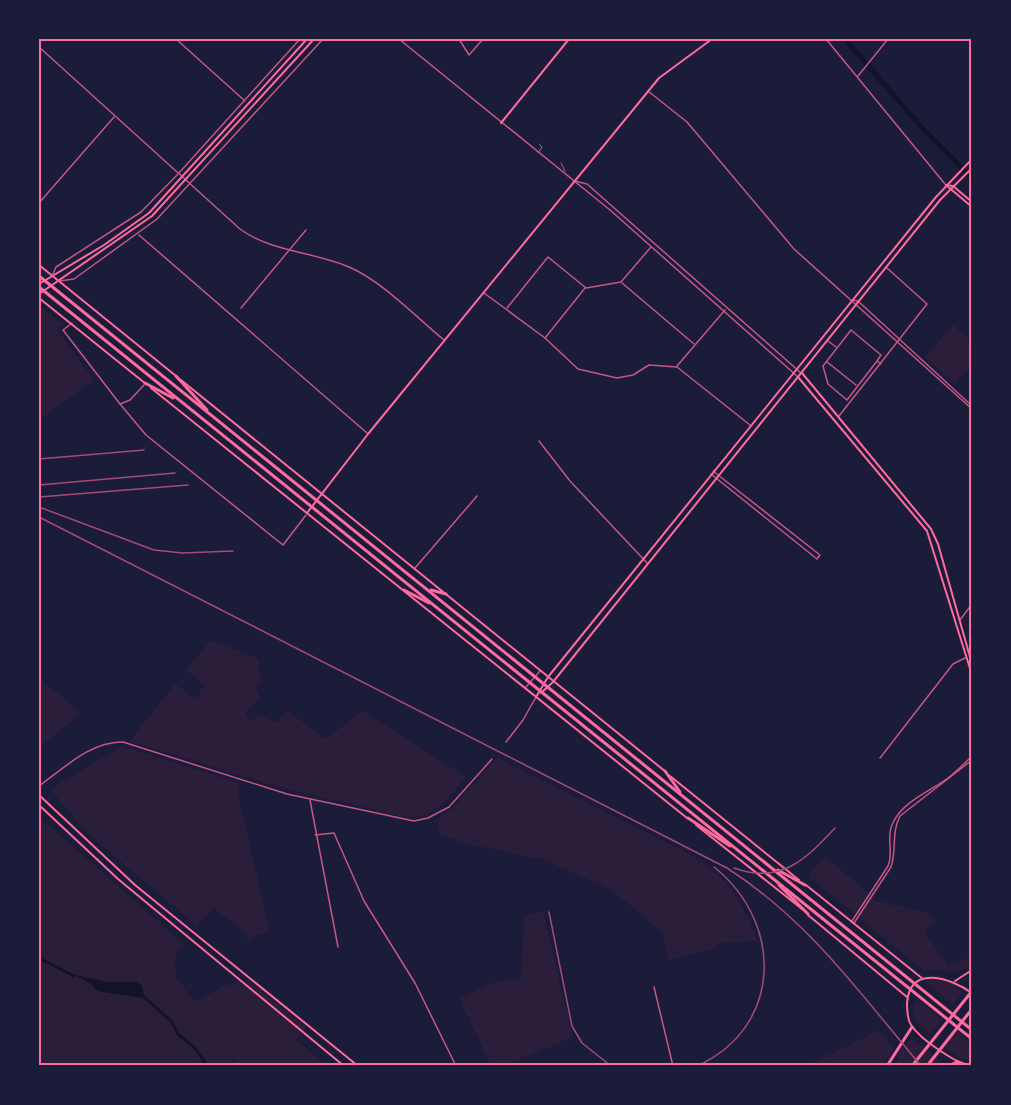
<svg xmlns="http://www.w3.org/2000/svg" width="1011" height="1105" font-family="'Nunito Sans',sans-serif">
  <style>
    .green { fill: #2a1e3b }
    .water { fill: #12122b }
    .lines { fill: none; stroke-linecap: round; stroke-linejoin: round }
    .canal { stroke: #12122b; stroke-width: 3 }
    .river { stroke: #12122b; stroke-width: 5 }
    .service { stroke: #c65784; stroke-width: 1 }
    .minor { stroke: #c65784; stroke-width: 1.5 }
    .tertiary { stroke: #c65784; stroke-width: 1.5 }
    .secondary { stroke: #ff6b9d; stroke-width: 2 }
    .primary { stroke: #ff6b9d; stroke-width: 2 }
    .trunk { stroke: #ff6b9d; stroke-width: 3 }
    .rail { stroke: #a44b75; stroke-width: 1.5 }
    .neatline { fill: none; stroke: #ff6b9d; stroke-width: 2 }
  </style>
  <rect width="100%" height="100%" fill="#1b1b3a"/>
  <g class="green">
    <path d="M39,306l26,19 -8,5 37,50 -55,40z"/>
    <path d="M953,325l19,17v23l-17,19 -30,-27z"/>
    <path d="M211,640l48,19v17l4,4 -7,8 4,9 -15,17 6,8 7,-8 19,9 10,-13 38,29 38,-28 103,66c-17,20 -30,40 -58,41l-136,-33 -142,-44 45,-57 21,15 8,-14 -18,-15z"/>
    <path d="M39,678l42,35 -42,35z"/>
    <path d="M122,746l118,37 -2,11 32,138 -12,2 -9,8 -8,-13 -27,-21 -17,18 -110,-93 -37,-44z"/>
    <path d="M497,758l191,95c41,24 52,46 70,88l-34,1 -11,6 -44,12 -7,-28 -52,-43 -66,-29 -80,-17 -25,-9 -2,-14 15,-11z"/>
    <path d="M39,817l145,127 -9,13 1,20 19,25 28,-16 25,-6 58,47 -10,13 32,26h-91l-16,-25 14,25h-196z"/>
    <path d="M826,856l50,45 50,12 10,7 -12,11 24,35 24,-10v8c-12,13 -32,5 -49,6l-115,-94z"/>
    <path d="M543,911l30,126 -68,29h-14l-32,-68 38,-17 24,-2 3,-62z"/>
    <path d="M934,979l18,4 11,9 -10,13 -27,-23z"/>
    <path d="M917,999l24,20 -11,15c-12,-9 -23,-20 -13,-35z"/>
    <path d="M879,1030l15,19 -11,17h-77z"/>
    <path d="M957,1031l15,13v17l-12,-2 -16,-13z"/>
    <path d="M911,1038l33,25 -3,3h-47l5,-8 -1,-5z"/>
  </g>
  <path class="water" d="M75,975l33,7h29l5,4 2,9 -2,3 -45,-7 -5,-6z"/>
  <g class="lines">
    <g class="canal">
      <path d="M39,958l35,18"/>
      <path d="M143,996l28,25 7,13 17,14 12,18"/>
    </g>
    <path class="river" d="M845,39l79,91 48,48"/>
    <g class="service">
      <path d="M538,153l4,-6 -3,-3"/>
      <path d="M561,163l4,8"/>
    </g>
    <g class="minor">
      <path d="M176,39l69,62"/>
      <path d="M459,39l10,16 14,-16"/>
      <path d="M858,76l30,-37"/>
      <path d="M39,203l75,-86"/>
      <path d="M139,235l228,198"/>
      <path d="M622,283l72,61"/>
      <path d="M484,293l61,45 33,31 39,9 16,-3 16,-10 28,2 73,58"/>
      <path d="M241,308l65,-78"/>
      <path d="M507,308l41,-51 38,31 35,-6 30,-35"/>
      <path d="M72,323l-9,7 57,74 10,-4 14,-15"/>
      <path d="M545,338l40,-50"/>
      <path d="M828,341l8,6"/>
      <path d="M877,361l-30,39 -19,-16 -5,-18 28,-36 30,25 -4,6 4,3"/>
      <path d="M827,362l29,23"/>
      <path d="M677,366l48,-56"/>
      <path d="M120,404l26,31 137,110 23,-30"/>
      <path d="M839,416l88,-112 -40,-36"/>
      <path d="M539,441l31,40 77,82"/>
      <path d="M711,474l106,85 3,-4 -107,-84"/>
      <path d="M415,568l62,-72"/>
      <path d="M960,620l12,-16"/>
      <path d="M971,675l1,5"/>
      <path d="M880,758l73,-94 12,-6"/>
      <path d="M310,800l28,147"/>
      <path d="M315,835l19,-2 30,68 51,82 41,83"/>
      <path d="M654,987l19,79"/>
    </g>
    <g class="tertiary">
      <path d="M399,39l211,171 188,167"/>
      <path d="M826,39l119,145"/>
      <path d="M39,47l201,182c31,23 75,23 109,38 33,14 67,50 95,73"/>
      <path d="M648,91l39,31 107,127 178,160"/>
      <path d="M575,181l12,3 214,189"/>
      <path d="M53,274l3,-7 85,-55 37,-38 122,-135"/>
      <path d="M59,281l15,-2 83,-60 166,-180"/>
      <path d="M852,300l6,1 114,105"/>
      <path d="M526,687l14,-16"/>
      <path d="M506,742l17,-22 13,-23"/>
      <path d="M39,786c24,-17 52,-45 84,-44l164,52 127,27 14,-3 21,-11 43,-48"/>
      <path d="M852,921l36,-55c6,-13 -2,-28 4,-41 9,-23 37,-33 56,-47 8,-6 16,-14 24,-22"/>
      <path d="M854,923l37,-56c6,-17 0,-34 9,-51l72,-56"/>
    </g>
    <g class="secondary">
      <path d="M501,123l68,-84"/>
      <path d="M946,185l26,22"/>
      <path d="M946,185l7,1 19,16"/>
      <path d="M39,265l137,111"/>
      <path d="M39,298l107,86"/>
      <path d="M802,373l129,156 7,15 34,120"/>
      <path d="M798,377l129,154 45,144"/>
      <path d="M181,380l485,392"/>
      <path d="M151,388l536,430"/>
      <path d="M307,513l61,-79 291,-356 53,-39"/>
      <path d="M541,693l12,-11 387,-482 32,-32"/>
      <path d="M536,697l12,-20 388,-480 36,-38"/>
      <path d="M670,776l129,104"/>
      <path d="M696,825l106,84"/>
      <path d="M806,885l117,94"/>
      <path d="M808,915l99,82"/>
      <path d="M955,981l17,-11"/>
      <path d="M972,993c-20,-14 -62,-30 -65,10 0,7 0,16 4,22 6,9 19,19 28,25 11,7 20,14 33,15"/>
    </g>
    <g class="primary">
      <path d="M39,284l65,-39 45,-32 158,-174"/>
      <path d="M39,294l113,-78 162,-177"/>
      <path d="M39,795l96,90 223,181"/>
      <path d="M39,805l79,74 226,187"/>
    </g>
    <g class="trunk">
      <path d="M39,276l933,754"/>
      <path d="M39,287l933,752"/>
      <path d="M176,376l31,34"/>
      <path d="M145,383l28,15"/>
      <path d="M404,590l25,13"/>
      <path d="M431,590l15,4"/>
      <path d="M665,771l15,21"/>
      <path d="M688,818l42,28"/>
      <path d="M778,870l27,15"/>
      <path d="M779,885l29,29"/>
      <path d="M887,1066l25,-39"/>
      <path d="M912,1066l60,-75"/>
      <path d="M927,1066l45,-57"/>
      <path d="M948,1066l10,-4"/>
    </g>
    <g class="rail">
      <path d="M39,459l105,-9"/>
      <path d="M39,485l136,-12"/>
      <path d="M39,497l149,-12"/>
      <path d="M39,507l115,43 28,3 51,-2"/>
      <path d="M39,517l688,351c81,52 133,125 194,198"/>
      <path d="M734,868c47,17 72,-9 101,-40"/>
      <path d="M549,912l23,114 10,17 29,23"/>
      <path d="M697,1066c86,-39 87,-143 17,-199"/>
    </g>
  </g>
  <rect width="1011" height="1105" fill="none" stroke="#1b1b3a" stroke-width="81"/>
  <rect x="40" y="40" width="930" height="1024" class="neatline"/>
</svg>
